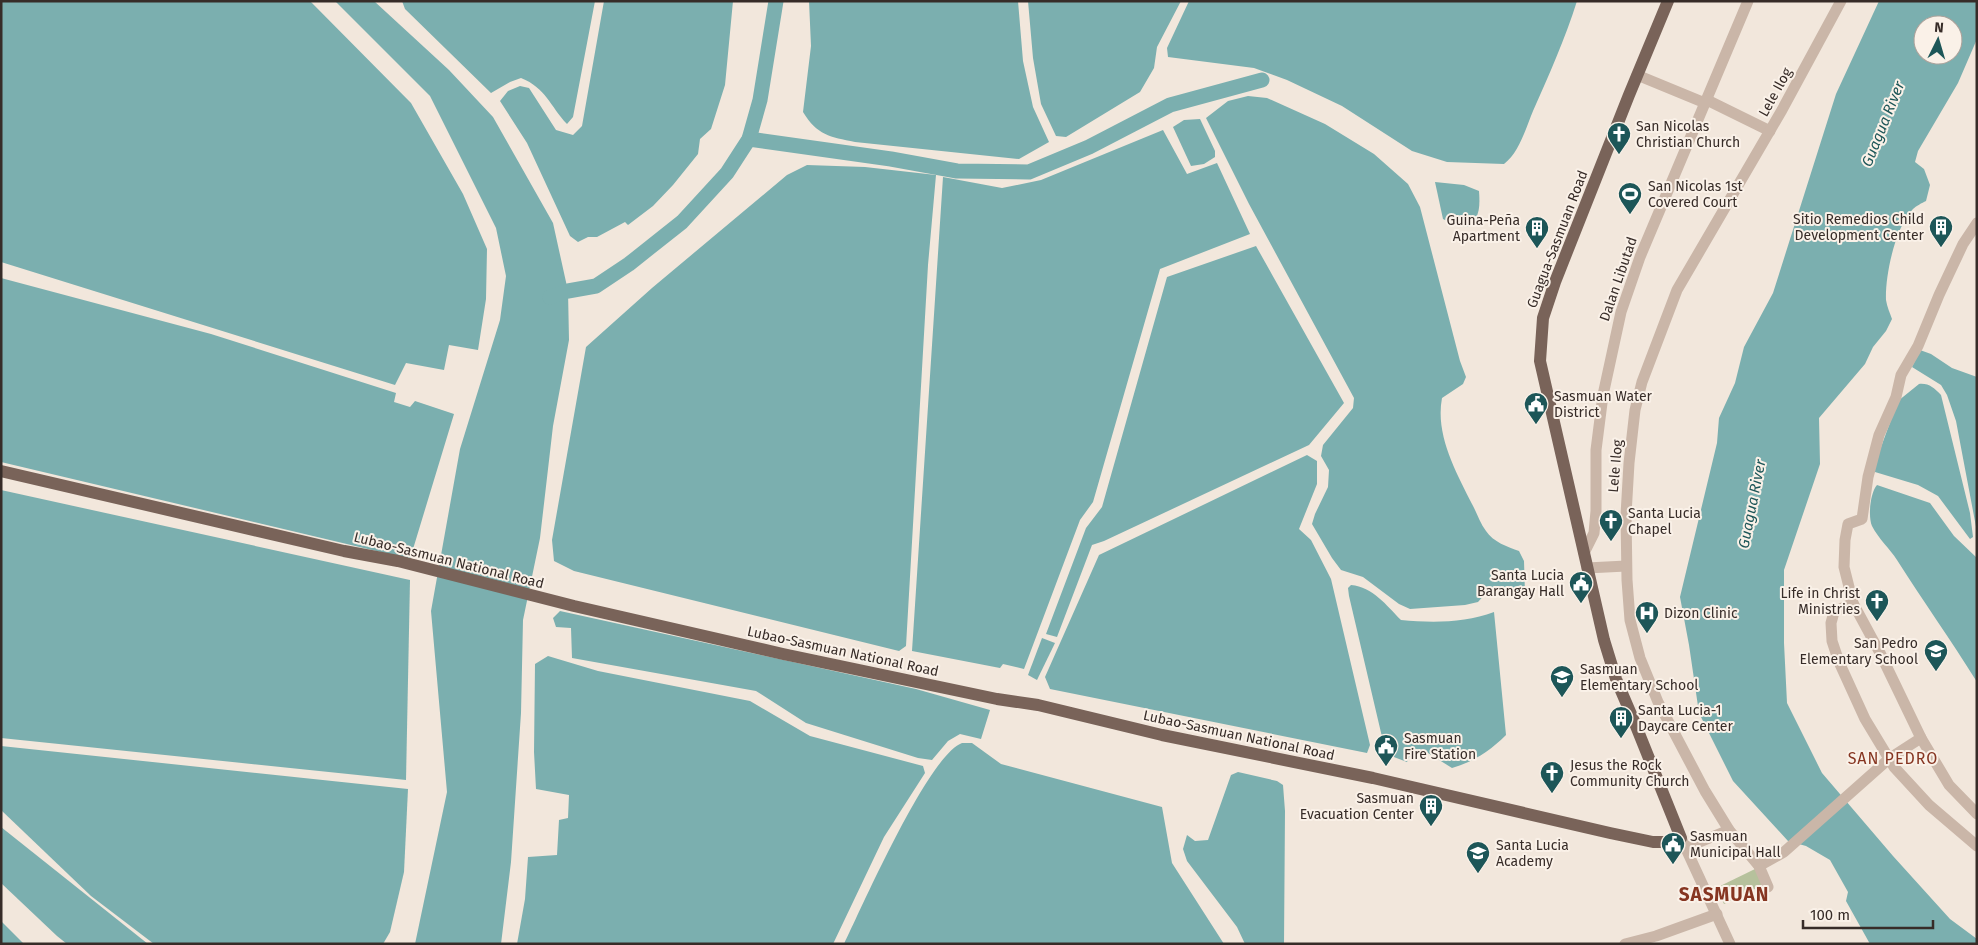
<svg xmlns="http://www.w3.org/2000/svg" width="1978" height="945" font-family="'Fira Sans',sans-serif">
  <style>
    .green { fill: #b6c19c }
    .water { fill: #7bafaf; fill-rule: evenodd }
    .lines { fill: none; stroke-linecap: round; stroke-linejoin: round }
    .river { stroke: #7bafaf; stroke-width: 15 }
    .minor { stroke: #cab6a8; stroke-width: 11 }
    .major { stroke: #796359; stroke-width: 12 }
    .labels { text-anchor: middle; stroke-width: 4; stroke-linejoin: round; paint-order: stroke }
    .street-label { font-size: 14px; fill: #372c28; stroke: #faf1e8 }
    .poi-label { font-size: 14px; fill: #372c28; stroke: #faf1e8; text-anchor: start }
    .water-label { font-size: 15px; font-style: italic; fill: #1d5658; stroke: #faf1e8 }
    .quarter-label { font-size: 16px; letter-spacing: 1px; fill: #863521; stroke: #faf1e8 }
    .district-label { font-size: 19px; font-weight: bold; letter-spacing: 1px; fill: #863521; stroke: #faf1e8 }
  </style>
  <rect width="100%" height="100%" fill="#f2e7dc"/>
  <path class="green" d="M1755,869l8,16 -39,19 -8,-16z"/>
  <g class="water">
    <path d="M1,1h309l101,102 52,91 24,55 -1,50 -8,51 -29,-5 -5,25 -38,-7 -11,22 -394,-123z"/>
    <path d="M335,1h39l75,69 44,47 60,106 15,68 1,49 -16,86 -13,112 -17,82 -2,93 -10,149 -10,82h-86l32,-152 -16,-181 29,-162 40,-129 6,-44 -10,-48 -66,-132z"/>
    <path d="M402,1h193l-22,116 -6,7c-17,-18 -21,-36 -46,-46l-11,4 -19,11 -86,-84z"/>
    <path d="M604,1h129l-8,84 -14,44 -11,10 -2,15 -25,31 -20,21 -25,19 -3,-3 -28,15h-9l-10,5 -8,-6 -43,-93 -27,-42 8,-10 12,-5 9,2 27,42 17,5 9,-9z"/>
    <path d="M809,1h209l5,60 10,46 16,35 -30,17 -164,-17c-25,-5 -38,-7 -52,-30l8,-66z"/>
    <path d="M1028,1h153l-24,46 -3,21 -14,24 -74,45 -10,-1 -15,-32 -8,-46z"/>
    <path d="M1189,1h388c-12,38 -28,74 -44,110 -7,17 -14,42 -29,53l-57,-2 -35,-11 -70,-45 -55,-26 -33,-12 -86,-11 -1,-9z"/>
    <path d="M1879,1h98v38l-19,44 -40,68 -3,11 9,7 6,16 -4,16c-4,2 -10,5 -13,8 -18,18 -28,67 -27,91 1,7 4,13 6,19l-6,12 -13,16 -8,17 -46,54 1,46 -36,106v73l3,60 35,70 71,83 57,63 27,20v5h-107l-24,-43 2,-9 -18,-32 -24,-14 -18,-5 -55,-60 -34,-68 -10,-68 -9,-48 37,-154 2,-25 16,-35 9,-36 29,-54 63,-199zM1923,25h30v30h-30z"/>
    <path d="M1248,96l19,2 58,26 49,30 34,30 12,23 40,154 6,16 -3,7 -21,14c-7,37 14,74 30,106 5,9 8,19 14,27 7,11 22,16 33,20l5,10 1,33 -6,5 -13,-6h-20l-8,9 -13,3 -55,4 -11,-5 -36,-27 -22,-7 -9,-12 -20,-34 3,-10 13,-27 1,-17 -8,-14 2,-11 30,-37 1,-10 -105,-194 -43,-86 22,-17z"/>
    <path d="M1200,119l15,32v6l-11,7 -13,2 -18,-39 11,-7z"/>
    <path d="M1163,130l24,44 30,-11 33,71 -90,35 -67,233 -13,18 -56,149 -21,-5 -3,4 -88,-17 31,-474 59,11 39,-8z"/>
    <path d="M807,165l58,2 71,8 -8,90 -22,381 -7,5 -325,-80 -20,-10 -2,-21 34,-193 66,-59 135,-113z"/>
    <path d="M1435,182l29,3 15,6c1,15 1,24 -9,36l-13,-1 -14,-7z"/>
    <path d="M1256,246l88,157 -35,42 -205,96 -12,4 -35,92 -11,-3 40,-106 16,-21 65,-230z"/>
    <path d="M1,278l210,56 185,59 -2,9 16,5 5,-6 39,13 -44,145 -409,-97z"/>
    <path d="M1920,350l11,4 21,14 25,9v155l-21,-111 -9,-26 -6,-10 -29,-18z"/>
    <path d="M1919,384c10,-1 15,4 22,11l29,118 3,24 -3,2 -32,-43 -20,-11 -43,-13 -1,-6 24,-65z"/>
    <path d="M1307,455l10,6v23l-18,45 12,11 20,39 39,166 -3,8 -317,-64 -5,-12 54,-122z"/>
    <path d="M1877,485l53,18 24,33 23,22v124c-26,-42 -54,-81 -80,-122 -7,-11 -19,-22 -25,-34 -4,-9 -2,-33 5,-41z"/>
    <path d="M1,490l409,90 -4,200 -405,-42z"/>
    <path d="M1351,585c22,2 35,20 50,35 31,3 64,3 93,-8l12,123c-16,16 -33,27 -54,33l-24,-15 -16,-2 -5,11 -21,-8 -37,-158 -1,-8z"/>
    <path d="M560,611l356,78 74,21 -9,29 -21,-5 -12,7 -16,19 -14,-2 -112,-35 -50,-32 -184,-33 -1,-30 -15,-1 -3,-9z"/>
    <path d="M1042,638l13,5 -18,37 -9,-5z"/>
    <path d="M548,656l50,15 152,30 60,35 113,30 2,7 -41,64 -51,107h-316l8,-45 3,-42 29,-2 2,-35 9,-2 1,-23 -33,-6 -2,-37 1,-88z"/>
    <path d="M962,743h10l29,21 161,43 10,56 52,81h-380c19,-39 84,-188 118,-201z"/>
    <path d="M1,746l407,43 -4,83 -14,60 -7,12h-229l-63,-48 -90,-86z"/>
    <path d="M1238,772l39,9 6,4 2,26 -1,133h-39l-8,-17 -50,-66 -4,-12 4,-14 8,6 13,-1 23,-65z"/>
    <path d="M1,827l147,117h-81l-10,-8 -56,-53z"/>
    <path d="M1,921l23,23h-23z"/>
  </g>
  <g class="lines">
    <g class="river">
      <path d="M749,139l142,20 66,12 72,1 60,-25 81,-42 92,-25"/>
      <path d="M550,297l18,-6 28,-5 33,-22 53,-42 45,-49 22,-34 11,-39 16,-99"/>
    </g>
    <g class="minor">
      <path d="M1637,75l68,28"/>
      <path d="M1707,100l63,31"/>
      <path d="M1977,223l-14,21 -24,51 -21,51 -17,29 -5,22 -17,38 -11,42 -6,42 -14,5 -3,16 -1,27 9,36 27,50 41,85 28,47 28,29"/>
      <path d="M1584,553l10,-20 2,-22v-61l7,-55 18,-83 19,-55 108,-256"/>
      <path d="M1587,568l39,-2"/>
      <path d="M1853,603l-19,9 -3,11 1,18 7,21 26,57 29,48 35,38 48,41"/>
      <path d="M1681,838l49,106"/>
      <path d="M1685,848l44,-18"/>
      <path d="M1759,866l25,-14 106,-94 31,-20"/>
      <path d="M1768,887l-9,-21 -30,-36 -24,-39 -47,-89 -18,-44 -10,-38 -3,-40 -1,-65 3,-52 6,-53 7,-28 35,-92 105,-180 59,-109"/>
      <path d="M1625,944l31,-8 61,-22"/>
    </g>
    <path class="major" d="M1,471l343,80 54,10 176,45 209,48 214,45 41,6 124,30 211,43 237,55 43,9h17l11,-4 -47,-117 -18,-42 -12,-39 -64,-279 3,-43 12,-36 74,-187 39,-94"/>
  </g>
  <defs>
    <g id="church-pin" transform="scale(1.25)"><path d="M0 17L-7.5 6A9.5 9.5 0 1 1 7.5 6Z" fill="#1d5658" stroke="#faf1e8"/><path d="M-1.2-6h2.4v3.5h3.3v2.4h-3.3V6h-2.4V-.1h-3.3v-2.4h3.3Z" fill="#fff"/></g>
    <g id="stadium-pin" transform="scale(1.25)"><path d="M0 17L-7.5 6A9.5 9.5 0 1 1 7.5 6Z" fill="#1d5658" stroke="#faf1e8"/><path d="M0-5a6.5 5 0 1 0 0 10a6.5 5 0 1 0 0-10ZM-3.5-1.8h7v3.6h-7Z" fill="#fff"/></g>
    <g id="building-pin" transform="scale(1.25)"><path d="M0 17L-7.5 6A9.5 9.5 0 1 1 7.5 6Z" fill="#1d5658" stroke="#faf1e8"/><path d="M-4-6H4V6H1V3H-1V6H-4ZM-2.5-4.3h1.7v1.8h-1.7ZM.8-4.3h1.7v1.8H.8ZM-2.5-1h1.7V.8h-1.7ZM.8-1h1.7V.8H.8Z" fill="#fff"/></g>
    <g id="civic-pin" transform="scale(1.25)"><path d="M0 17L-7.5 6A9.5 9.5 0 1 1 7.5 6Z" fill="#1d5658" stroke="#faf1e8"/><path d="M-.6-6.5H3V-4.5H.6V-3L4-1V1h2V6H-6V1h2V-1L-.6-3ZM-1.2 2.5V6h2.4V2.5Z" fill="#fff"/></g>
    <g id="hospital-pin" transform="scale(1.25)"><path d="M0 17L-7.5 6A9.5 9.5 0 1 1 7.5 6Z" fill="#1d5658" stroke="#faf1e8"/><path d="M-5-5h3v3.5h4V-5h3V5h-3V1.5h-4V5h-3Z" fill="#fff"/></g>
    <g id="school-pin" transform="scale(1.25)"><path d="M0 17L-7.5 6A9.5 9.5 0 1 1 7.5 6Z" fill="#1d5658" stroke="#faf1e8"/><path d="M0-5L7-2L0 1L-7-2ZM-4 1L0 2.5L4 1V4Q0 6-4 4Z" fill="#fff"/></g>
  </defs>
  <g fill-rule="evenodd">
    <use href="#church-pin" x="1619" y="134"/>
    <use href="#stadium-pin" x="1630" y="194"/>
    <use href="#building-pin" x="1941" y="227"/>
    <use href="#building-pin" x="1537" y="228"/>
    <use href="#civic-pin" x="1536" y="404"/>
    <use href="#church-pin" x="1611" y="521"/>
    <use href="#civic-pin" x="1581" y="583"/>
    <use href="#church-pin" x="1877" y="601"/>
    <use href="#hospital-pin" x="1647" y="613"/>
    <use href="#school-pin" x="1936" y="651"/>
    <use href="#school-pin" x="1562" y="677"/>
    <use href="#building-pin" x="1621" y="718"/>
    <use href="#civic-pin" x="1386" y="746"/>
    <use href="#church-pin" x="1552" y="773"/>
    <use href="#building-pin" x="1431" y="806"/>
    <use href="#civic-pin" x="1673" y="844"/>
    <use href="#school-pin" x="1478" y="853"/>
  </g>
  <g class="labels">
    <g class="street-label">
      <text transform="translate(1775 92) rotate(-61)" y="5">Lele Ilog</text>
      <text transform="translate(1557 239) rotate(-69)" y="5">Guagua-Sasmuan Road</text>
      <text transform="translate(1618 279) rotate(-71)" y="5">Dalan Libutad</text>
      <text transform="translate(1615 466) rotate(-85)" y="5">Lele Ilog</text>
      <text transform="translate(449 560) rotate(14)" y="5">Lubao-Sasmuan National Road</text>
      <text transform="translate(843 651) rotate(12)" y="5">Lubao-Sasmuan National Road</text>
      <text transform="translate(1239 735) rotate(12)" y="5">Lubao-Sasmuan National Road</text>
    </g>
    <g class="poi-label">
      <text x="1636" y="131">San Nicolas<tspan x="1636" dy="16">Christian Church</tspan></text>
      <text x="1648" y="191">San Nicolas 1st<tspan x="1648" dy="16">Covered Court</tspan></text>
      <text x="1924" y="224" text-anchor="end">Sitio Remedios Child<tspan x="1924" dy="16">Development Center</tspan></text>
      <text x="1520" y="225" text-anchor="end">Guina-Peña<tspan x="1520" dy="16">Apartment</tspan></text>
      <text x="1554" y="401">Sasmuan Water<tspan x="1554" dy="16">District</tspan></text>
      <text x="1628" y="518">Santa Lucia<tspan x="1628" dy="16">Chapel</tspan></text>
      <text x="1564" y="580" text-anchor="end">Santa Lucia<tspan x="1564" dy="16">Barangay Hall</tspan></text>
      <text x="1860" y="598" text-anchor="end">Life in Christ<tspan x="1860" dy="16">Ministries</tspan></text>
      <text x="1664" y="618">Dizon Clinic</text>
      <text x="1918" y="648" text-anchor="end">San Pedro<tspan x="1918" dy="16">Elementary School</tspan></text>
      <text x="1580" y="674">Sasmuan<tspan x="1580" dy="16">Elementary School</tspan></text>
      <text x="1638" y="715">Santa Lucia-1<tspan x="1638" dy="16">Daycare Center</tspan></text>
      <text x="1404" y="743">Sasmuan<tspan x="1404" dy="16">Fire Station</tspan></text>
      <text x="1570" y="770">Jesus the Rock<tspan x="1570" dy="16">Community Church</tspan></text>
      <text x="1414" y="803" text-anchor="end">Sasmuan<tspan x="1414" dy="16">Evacuation Center</tspan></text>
      <text x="1690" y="841">Sasmuan<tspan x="1690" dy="16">Municipal Hall</tspan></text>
      <text x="1496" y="850">Santa Lucia<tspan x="1496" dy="16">Academy</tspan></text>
    </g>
    <g class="water-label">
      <text transform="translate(1883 124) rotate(-68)" y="5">Guagua River</text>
      <text transform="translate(1752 504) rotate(-79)" y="5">Guagua River</text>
    </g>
    <g class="quarter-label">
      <text x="1893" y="764">SAN PEDRO</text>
    </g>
    <g class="district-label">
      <text x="1724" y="901">SASMUAN</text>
    </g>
  </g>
  <rect width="1978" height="945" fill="none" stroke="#372c28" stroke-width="5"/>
  <g transform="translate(1938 40) rotate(5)"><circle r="24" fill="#faf1e8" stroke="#aca29b"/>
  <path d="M0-4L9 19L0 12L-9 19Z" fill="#1d5658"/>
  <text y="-8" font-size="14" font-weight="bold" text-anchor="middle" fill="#372c28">N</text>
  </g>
  <path d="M1803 920v8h130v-8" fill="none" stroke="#372c28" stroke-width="2.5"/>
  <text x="1810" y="920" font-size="15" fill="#372c28" stroke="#faf1e8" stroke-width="4" paint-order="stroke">100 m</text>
</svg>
